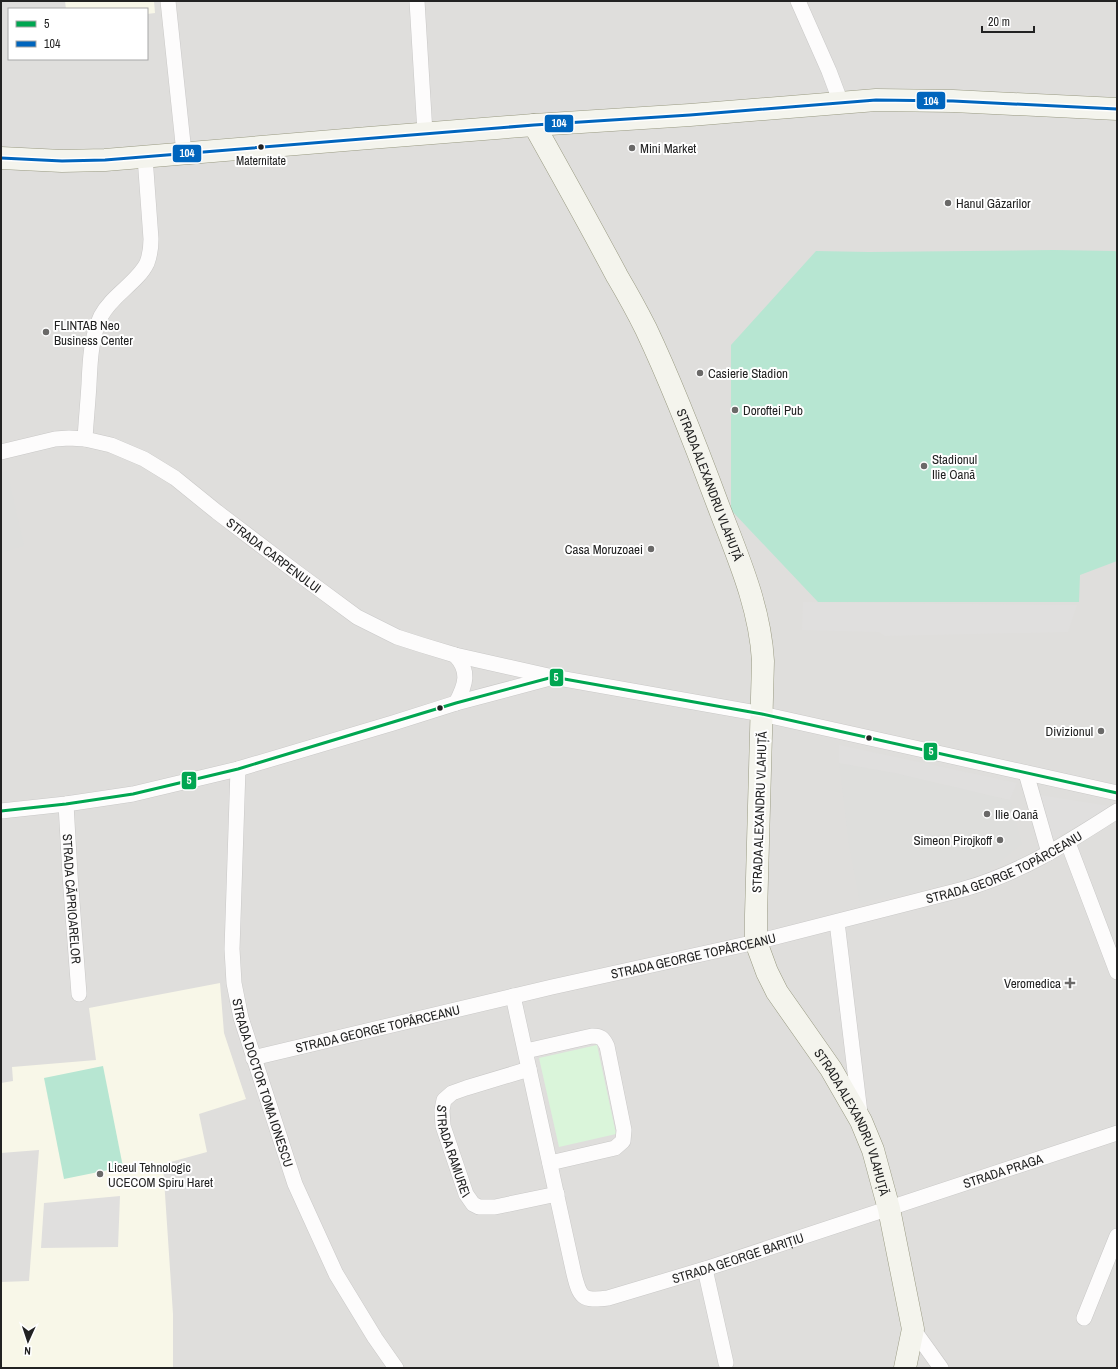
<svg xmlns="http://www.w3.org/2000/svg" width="1118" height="1369" font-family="'Archivo Narrow',sans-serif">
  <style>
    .residential { fill: #dfdedc; fill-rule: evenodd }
    .education { fill: #f8f7e8 }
    .religious { fill: #dededc }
    .park { fill: #daf5da }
    .pitch { fill: #b7e6d2 }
    .parking { fill: #e0dfde }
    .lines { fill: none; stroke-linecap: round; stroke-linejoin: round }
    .street-casing { stroke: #c9c8c7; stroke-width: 16 }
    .secondary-casing { stroke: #999a82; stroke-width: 23 }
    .street { stroke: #fdfcfc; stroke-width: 15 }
    .secondary { stroke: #f4f4ed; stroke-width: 22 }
    .bus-1-casing { stroke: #fff; stroke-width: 6 }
    .bus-2-casing { stroke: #fff; stroke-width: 6 }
    .bus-1 { stroke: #00a651; stroke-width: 3 }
    .bus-2 { stroke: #0065bd; stroke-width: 3 }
    .bus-dot { fill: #222; stroke: #fff; stroke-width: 1.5 }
    .poi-dot { fill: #6a6968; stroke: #fff; stroke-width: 1.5 }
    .labels { text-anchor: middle; stroke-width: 4; stroke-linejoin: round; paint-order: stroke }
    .bus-label { font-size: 12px; fill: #222; stroke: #fff }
    .poi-label { font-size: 13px; fill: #222; stroke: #fff; text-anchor: start }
    .street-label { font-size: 13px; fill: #222; stroke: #fff }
    .line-badge { stroke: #fff; stroke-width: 1.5 }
    .badge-label { font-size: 11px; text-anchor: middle; font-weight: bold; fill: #fff }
  </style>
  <rect width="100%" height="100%" fill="#f0eeeb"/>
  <path class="residential" d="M1,1h1116v1367h-1116zM9,9h138v50h-138z"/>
  <g class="education">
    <path d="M65,1h89l1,12 -8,1v-5h-81z"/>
    <path d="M220,983l4,50 22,66 -47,15 8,38 -44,12 10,150v54h-172v-86l28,-1 10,-131 -38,3v-70l12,-2 -1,-14 84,-7 -7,-52z"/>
  </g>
  <g class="religious">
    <path d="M7,471l17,75 -23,7v-80z"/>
    <path d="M839,763l56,10 115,27 12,44 -42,34 -120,25 -11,-57z"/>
  </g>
  <path class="park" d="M597,1045l19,89 -57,13 -20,-89z"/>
  <g class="pitch">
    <path d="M1053,250l62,1 2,1v309l-37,14 -1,27h-261l-87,-92v-165l85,-94 53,1z"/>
    <path d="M103,1066l20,101 -59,12 -20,-101z"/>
  </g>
  <g class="parking">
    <path d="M803,602l159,2 115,1 -9,27 -183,4 -6,-4 -77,-2z"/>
    <path d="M839,745l178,38 -7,17 -115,-27 -56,-10z"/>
    <path d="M1039,795l76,12 -64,33z"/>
    <path d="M120,1196l-2,51 -77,1 3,-45z"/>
  </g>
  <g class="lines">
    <g class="street-casing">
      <g id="street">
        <path d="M168,1l16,152"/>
        <path d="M417,1l8,132"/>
        <path d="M798,1l31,70 12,32"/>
        <path d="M85,439c1,-18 3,-37 4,-55 1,-23 2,-47 12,-68 11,-21 37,-34 46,-53 3,-8 4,-15 4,-24l-6,-82"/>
        <path id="s1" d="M1,452l54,-13 14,-1 16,1 26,6 33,14 31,19 42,34 79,60 61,45 40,20 25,8 33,10 98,22 209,37 355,79"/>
        <path d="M455,655c15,16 11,29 1,48"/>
        <path id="s2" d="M238,769l-6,180 2,34 7,35 54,166 41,90 39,64 21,30"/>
        <path d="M1026,773l23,80"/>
        <path id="s3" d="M66,804l4,71 9,119"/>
        <path d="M1,811l65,-7 67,-10 105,-25 155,-46 63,-20 94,-25"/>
        <path d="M1068,843l49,129"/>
        <path d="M837,922l23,191"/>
        <path id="s4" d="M513,996l61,278c6,24 8,27 34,24l97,-29 412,-136"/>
        <path d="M526,1051l66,-15c9,0 11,2 15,10l17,84 -1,11 -8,7 -65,15"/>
        <path id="s5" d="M253,1058l299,-71 204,-45 208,-53c59,-17 103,-46 153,-78"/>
        <path id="s6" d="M529,1069l-63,19 -14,5 -8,7 -2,10 1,16 23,68 7,10 6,3h16l62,-13"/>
        <path d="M705,1269l21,94"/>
        <path d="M1084,1318l33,-82"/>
        <path d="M913,1329l28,39"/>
      </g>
    </g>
    <g class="secondary-casing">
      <g id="secondary">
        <path id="s7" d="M534,125c28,50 56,100 83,151 10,17 20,35 29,53 27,57 50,117 72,176 19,50 42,101 45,156l-7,254v27l11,30 10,20 54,77 30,52 12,29 16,59 24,120 -8,39"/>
        <path d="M1,158l61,3 43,-1 264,-22 165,-13 156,-10 186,-15 77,1 164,8"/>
      </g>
    </g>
    <use href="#street" class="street"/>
    <use href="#secondary" class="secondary"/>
    <g class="bus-1-casing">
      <path id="bus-1" d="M1,811l65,-7 67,-10 105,-25 218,-66 97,-26 209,37 355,79"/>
    </g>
    <g class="bus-2-casing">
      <path id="bus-2" d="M1,158l61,3 43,-1 429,-35 156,-10 186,-15 77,1 164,8"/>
    </g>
    <use href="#bus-1" class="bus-1"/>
    <use href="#bus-2" class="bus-2"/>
  </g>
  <g class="bus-dot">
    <circle cx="261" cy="147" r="3.5"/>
    <circle cx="440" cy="708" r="3.5"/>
    <circle cx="869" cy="738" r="3.5"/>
  </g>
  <g class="poi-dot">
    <circle cx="632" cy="148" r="4"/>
    <circle cx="948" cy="203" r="4"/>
    <circle cx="46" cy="332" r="4"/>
    <circle cx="700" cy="373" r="4"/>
    <circle cx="735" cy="410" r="4"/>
    <circle cx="924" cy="466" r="4"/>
    <circle cx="651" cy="549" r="4"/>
    <circle cx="1101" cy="731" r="4"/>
    <circle cx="987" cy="814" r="4"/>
    <circle cx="1000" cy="840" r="4"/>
    <path d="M1068 977h4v4h4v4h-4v4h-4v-4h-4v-4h4z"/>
    <circle cx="100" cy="1174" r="4"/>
  </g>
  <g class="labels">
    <g class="bus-label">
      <text x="261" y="165">Maternitate</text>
    </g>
    <g class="poi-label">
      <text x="640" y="153">Mini Market</text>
      <text x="956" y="208">Hanul Găzarilor</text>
      <text x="54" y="330">FLINTAB Neo<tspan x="54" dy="15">Business Center</tspan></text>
      <text x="708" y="378">Casierie Stadion</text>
      <text x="743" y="415">Doroftei Pub</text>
      <text x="932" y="464">Stadionul<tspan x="932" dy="15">Ilie Oană</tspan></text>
      <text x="643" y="554" text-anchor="end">Casa Moruzoaei</text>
      <text x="1093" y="736" text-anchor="end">Divizionul</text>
      <text x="995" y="819">Ilie Oană</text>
      <text x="992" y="845" text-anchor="end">Simeon Pirojkoff</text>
      <text x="1061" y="988" text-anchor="end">Veromedica</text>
      <text x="108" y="1172">Liceul Tehnologic<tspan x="108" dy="15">UCECOM Spiru Haret</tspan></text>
    </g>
    <g class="street-label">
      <text dy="5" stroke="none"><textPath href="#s7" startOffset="401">STRADA ALEXANDRU VLAHUȚĂ</textPath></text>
      <text dy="5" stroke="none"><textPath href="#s1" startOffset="310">STRADA CARPENULUI</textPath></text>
      <text transform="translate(759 812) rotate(-88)" y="5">STRADA ALEXANDRU VLAHUȚĂ</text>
      <text dy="5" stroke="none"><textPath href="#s5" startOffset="776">STRADA GEORGE TOPÂRCEANU</textPath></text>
      <text dy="5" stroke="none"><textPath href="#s3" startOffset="95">STRADA CĂPRIOARELOR</textPath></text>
      <text dy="5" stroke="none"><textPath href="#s5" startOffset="452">STRADA GEORGE TOPÂRCEANU</textPath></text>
      <text dy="5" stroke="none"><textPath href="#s5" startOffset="128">STRADA GEORGE TOPÂRCEANU</textPath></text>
      <text dy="5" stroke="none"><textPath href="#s2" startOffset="318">STRADA DOCTOR TOMA IONESCU</textPath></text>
      <text dy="5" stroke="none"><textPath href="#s7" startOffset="1073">STRADA ALEXANDRU VLAHUȚĂ</textPath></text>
      <text dy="5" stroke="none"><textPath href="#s6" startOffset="144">STRADA RAMUREI</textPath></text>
      <text dy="5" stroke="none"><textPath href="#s4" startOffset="749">STRADA PRAGA</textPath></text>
      <text dy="5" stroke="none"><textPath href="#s4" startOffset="470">STRADA GEORGE BARIȚIU</textPath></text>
    </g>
  </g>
  <g class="line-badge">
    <rect x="916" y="91" width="30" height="19" rx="4" fill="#0065bd"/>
    <rect x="544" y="114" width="30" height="19" rx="4" fill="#0065bd"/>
    <rect x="172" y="144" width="30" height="19" rx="4" fill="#0065bd"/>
    <rect x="549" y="668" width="15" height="19" rx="4" fill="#00a651"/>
    <rect x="923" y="742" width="15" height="19" rx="4" fill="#00a651"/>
    <rect x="181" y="771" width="16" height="19" rx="4" fill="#00a651"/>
  </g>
  <g class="badge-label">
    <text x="931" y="105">104</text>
    <text x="559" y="127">104</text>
    <text x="187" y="157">104</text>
    <text x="556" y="681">5</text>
    <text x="931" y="755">5</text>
    <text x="189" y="784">5</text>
  </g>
  <rect width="1118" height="1369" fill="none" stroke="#222222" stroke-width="4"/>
  <rect x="8" y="8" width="140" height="52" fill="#ffffff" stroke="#a7a7a7"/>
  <rect x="16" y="21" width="20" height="6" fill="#00a651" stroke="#a7a7a7"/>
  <text x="44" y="28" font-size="12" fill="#222222">5</text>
  <rect x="16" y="41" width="20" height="6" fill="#0065bd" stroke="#a7a7a7"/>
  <text x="44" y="48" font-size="12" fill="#222222">104</text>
  <g transform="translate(28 1341) rotate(183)" stroke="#ffffff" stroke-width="3" paint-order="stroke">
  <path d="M0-3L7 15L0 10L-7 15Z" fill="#222222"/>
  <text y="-6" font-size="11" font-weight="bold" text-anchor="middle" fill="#222222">N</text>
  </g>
  <path d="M982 26v6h52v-6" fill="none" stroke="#222222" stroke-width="2"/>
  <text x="988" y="26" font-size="12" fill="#222222" stroke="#ffffff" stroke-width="3" paint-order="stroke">20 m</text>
</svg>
